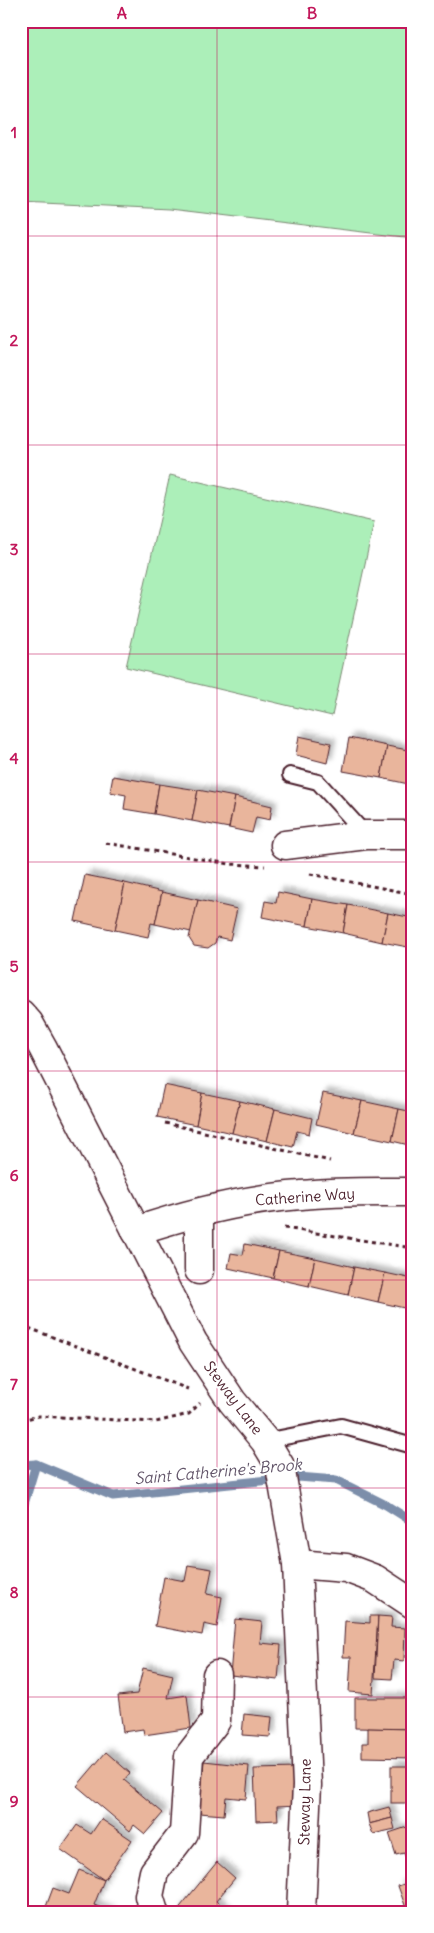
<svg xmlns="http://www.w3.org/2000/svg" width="434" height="1933" font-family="Delius,sans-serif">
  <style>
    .green { fill: #acefb9; stroke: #7b8772 }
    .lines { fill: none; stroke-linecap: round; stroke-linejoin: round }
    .stream { stroke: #7c8eaa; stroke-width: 9 }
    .building { fill: #e9b59c; stroke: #4a1f2b; filter: url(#shadow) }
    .lane-casing { stroke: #4a1f2b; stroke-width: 18 }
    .street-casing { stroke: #4a1f2b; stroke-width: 31 }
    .path { stroke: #4a1f2b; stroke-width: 3; stroke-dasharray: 4 4; stroke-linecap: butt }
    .lane { stroke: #fff; stroke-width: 14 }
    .street { stroke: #fff; stroke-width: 28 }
    .grid { fill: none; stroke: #c2185b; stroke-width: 1; stroke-opacity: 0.55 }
    .labels { text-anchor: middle; stroke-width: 4; stroke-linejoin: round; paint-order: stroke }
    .street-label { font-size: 15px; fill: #4a1f2b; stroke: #fff }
    .water-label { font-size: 16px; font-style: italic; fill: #63566a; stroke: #fff }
    .neatline { fill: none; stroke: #c2185b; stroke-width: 2 }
    .grid-label { font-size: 16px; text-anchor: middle; font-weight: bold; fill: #c2185b }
  </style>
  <defs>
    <filter id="shadow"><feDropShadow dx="4.5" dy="-4.5" stdDeviation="2.5" flood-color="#0004"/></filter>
  </defs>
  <rect width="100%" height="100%" fill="#fff"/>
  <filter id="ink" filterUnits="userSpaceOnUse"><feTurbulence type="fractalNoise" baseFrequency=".02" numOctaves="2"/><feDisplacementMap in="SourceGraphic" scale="10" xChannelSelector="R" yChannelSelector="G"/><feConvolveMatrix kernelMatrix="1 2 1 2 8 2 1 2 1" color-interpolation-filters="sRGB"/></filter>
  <g filter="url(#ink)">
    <g class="green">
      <path d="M21,21h392v217l-243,-29 -149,-7z"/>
      <path d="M170,475l204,47 -42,194 -206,-49z"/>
    </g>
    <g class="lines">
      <g class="stream">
        <path d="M21,1465l15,-1 77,32 185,-19 38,3 50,25 27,17"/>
        <path d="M21,1514l15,-50"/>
      </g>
    </g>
    <g class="building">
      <path d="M299,736l32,7 -4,20 -31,-8z"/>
      <path d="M349,738l38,8 -6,32 -38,-7z"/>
      <path d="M387,746l26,5v34l-32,-7z"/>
      <path d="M113,776l46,8 -5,30 -30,-5 2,-14 -16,-3z"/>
      <path d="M159,784l39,6 -6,31 -38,-7z"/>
      <path d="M198,790l37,7 -6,31 -37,-7z"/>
      <path d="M235,797l37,9 -2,14 -14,-3 -4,16 -23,-5z"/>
      <path d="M85,875l40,8 -10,47 -40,-9z"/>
      <path d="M125,883l37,9 -7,32 -4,-1 -3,14 -33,-7z"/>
      <path d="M162,892l36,8 -7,32 -36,-8z"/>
      <path d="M278,892l34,7 -5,27 -45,-9 3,-16 11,2z"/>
      <path d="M312,899l36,6 -5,28 -36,-7z"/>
      <path d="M198,900l39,9 -7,31 -13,-3 -2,6 -7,5 -14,-2 -5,-8z"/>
      <path d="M348,905l40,8 -6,29 -39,-9z"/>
      <path d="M388,913l25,5v30l-31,-6z"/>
      <path d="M164,1085l38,8 -6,32 -39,-8z"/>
      <path d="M202,1093l38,8 -8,32 -36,-8z"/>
      <path d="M323,1093l39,8 -8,32 -38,-9z"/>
      <path d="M240,1101l35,8 -8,32 -35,-8z"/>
      <path d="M362,1101l37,8 -7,32 -38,-8z"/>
      <path d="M275,1109l37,9 -3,16 -12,-3 -4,16 -26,-6z"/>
      <path d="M399,1109l14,3v34l-21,-5z"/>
      <path d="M245,1244l34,7 -6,27 -45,-10 3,-15 12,2z"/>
      <path d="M279,1251l36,7 -6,28 -36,-8z"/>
      <path d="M315,1258l39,9 -6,28 -39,-9z"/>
      <path d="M354,1267l31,6 -7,29 -30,-7z"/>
      <path d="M385,1273l28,6v31l-35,-8z"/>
      <path d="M188,1565l24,4 -5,25 15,3 -5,30 -13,-3 -2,11 -47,-9 9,-49 21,4z"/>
      <path d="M370,1616h8l-5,78 -24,-2 2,-35h-8l2,-36 25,2z"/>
      <path d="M378,1616l14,1 -1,10 14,1 -1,33 -10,-1 -2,19 -17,-1z"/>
      <path d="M235,1619l27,3 -2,21 21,2 -3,35 -48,-5z"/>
      <path d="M143,1668l30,7 -5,23 19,-3 4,33 -47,7 -1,-6 -20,3 -5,-36 19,-2z"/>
      <path d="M355,1698h58v31l-58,-1z"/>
      <path d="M244,1714l28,3 -2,20 -28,-2z"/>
      <path d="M368,1728l45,1v29l-51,-1v-14h6z"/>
      <path d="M106,1752l24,21 -6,7 39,33 -18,21 -11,-9 -4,6 -53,-45z"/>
      <path d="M204,1761l45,5 -3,33 -20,-2 -2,18 -25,-2z"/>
      <rect x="391" y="1766" width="22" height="37"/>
      <path d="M297,1768l2,37 -22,1 1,14 -22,1 -2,-52z"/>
      <path d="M389,1807l3,11 -23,6 -2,-11z"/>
      <path d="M392,1818l3,11 -22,5 -4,-10z"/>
      <path d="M101,1819l31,21 -28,40 -44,-31 17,-24 14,9z"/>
      <path d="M413,1825v34l-6,2 -3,-8 -8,2 -7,-22z"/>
      <path d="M217,1862l18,16 -19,23 12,11h-52z"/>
      <path d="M79,1870l25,10 -10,25 18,7h-68l9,-24 16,6z"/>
      <path d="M413,1881v24l-7,3 -8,-22z"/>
    </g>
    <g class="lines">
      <g class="lane-casing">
        <g id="lane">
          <path d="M290,775l28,7 48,53"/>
          <path d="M265,1441l76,-15 72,20"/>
        </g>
      </g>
      <g class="street-casing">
        <g id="street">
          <path d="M285,845l81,-10h47"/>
          <path d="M21,1014l8,9 14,25 150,294 39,59 33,40 15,25 17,98 10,221 -6,127"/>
          <path d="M136,1231c54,-18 109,-32 165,-36 37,-4 75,-3 112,-3"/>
          <path d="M199,1270v-57"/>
          <path d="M297,1564l49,4 29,11 38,25"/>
          <path d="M154,1912l-5,-16 5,-24 30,-39 5,-77 27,-35 1,-46"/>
        </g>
      </g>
      <g class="path">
        <path d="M106,843l124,21 35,2"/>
        <path d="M310,874l103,20"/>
        <path d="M165,1123l165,38"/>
        <path d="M284,1228l129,20"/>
        <path d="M21,1325l167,64"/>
        <path d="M21,1420l18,-4 117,6 33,-8 11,-11"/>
      </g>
      <use href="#lane" class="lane"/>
      <use href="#street" class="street"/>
    </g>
  </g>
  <path class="grid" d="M217,21v1891M21,236h392M21,445h392M21,654h392M21,862h392M21,1071h392M21,1280h392M21,1488h392M21,1697h392"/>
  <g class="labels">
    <g class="street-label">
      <text transform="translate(305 1197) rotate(-4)" y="5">Catherine Way</text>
      <text transform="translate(233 1398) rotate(53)" y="5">Steway Lane</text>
      <text transform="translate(305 1802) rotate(-89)" y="5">Steway Lane</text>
    </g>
    <g class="water-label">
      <text transform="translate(218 1471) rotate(-5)" y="6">Saint Catherine's Brook</text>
    </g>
  </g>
  <rect width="434" height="1933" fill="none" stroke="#fff" stroke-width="55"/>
  <rect x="28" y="28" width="378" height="1878" class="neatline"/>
  <g class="grid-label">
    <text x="122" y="19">A</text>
    <text x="312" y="19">B</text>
    <text x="14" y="138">1</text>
    <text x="14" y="346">2</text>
    <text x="14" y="555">3</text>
    <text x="14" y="764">4</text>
    <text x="14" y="972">5</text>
    <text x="14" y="1181">6</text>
    <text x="14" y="1390">7</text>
    <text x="14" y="1598">8</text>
    <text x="14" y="1807">9</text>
  </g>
</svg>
